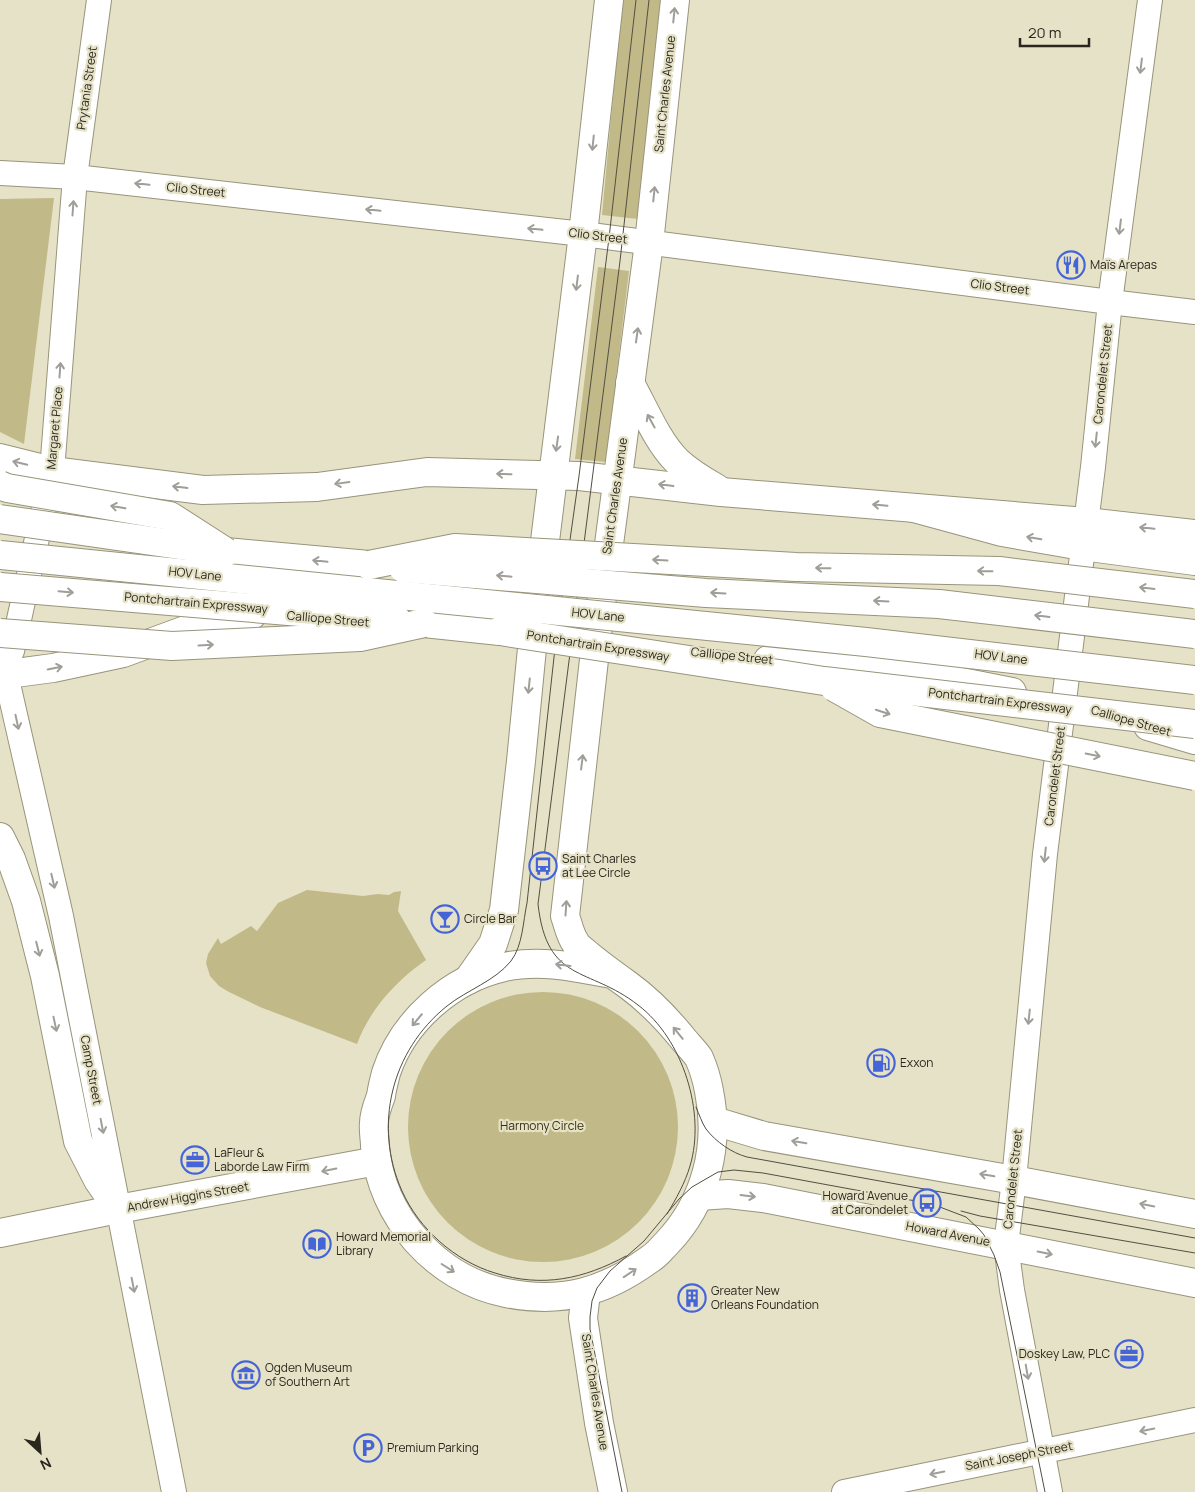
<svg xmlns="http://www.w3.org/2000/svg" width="1195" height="1492" font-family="Manrope,sans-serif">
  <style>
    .green { fill: #c2b988 }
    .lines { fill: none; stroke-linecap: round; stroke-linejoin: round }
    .street-casing { stroke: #98947b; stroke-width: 26 }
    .secondary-casing { stroke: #98947b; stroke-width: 30 }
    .highway-casing { stroke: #98947b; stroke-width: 30 }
    .street { stroke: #fff; stroke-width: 24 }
    .secondary { stroke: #fff; stroke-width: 28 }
    .highway { stroke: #fff; stroke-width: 28 }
    .tram { stroke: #524f42; stroke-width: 1 }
    .highway-bridge-casing { stroke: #98947b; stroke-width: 30; stroke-linecap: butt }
    .highway-bridge { stroke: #fff; stroke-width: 28 }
    .oneway { stroke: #9f9e99 }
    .labels { text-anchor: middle; stroke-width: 4.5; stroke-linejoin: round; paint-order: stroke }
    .street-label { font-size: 12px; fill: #29271d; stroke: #e6e2c7 }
    .poi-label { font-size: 12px; fill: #29271d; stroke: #e6e2c7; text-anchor: start }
    .park-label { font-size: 12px; fill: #352f0e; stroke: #e6e2c7 }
  </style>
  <rect width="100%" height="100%" fill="#e6e2c7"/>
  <g class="green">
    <path d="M622,0h41l-25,219 -36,-4z"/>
    <path d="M54,198l-30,246 -24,-12v-233z"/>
    <path d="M598,267l31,4 -23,191 -31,-3z"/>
    <path d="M307,890l56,6 15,-2 11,1 5,-3 7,-1 -3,20 28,49c-30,21 -56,49 -69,84l-97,-37 -31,-15 -10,-6 -9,-10 -4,-13 2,-9 10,-16 3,6 30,-18 6,5 21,-28z"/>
    <circle cx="543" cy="1127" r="135"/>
  </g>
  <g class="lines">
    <g class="street-casing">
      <g id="street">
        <path d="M0,173l75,4 508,57 527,68 85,10"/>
        <path d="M0,649l61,267 113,576"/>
        <path d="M12,651l40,-180 23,-294 24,-177"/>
        <path d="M844,1492l351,-72"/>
        <path d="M1050,1492l-38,-202 -6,-45 8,-65 31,-326 48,-387 17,-165 40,-302"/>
      </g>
    </g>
    <g class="secondary-casing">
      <g id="secondary">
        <path d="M630,383c14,25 27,58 47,78 12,11 25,19 39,27"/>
        <path d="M0,458l52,13 151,19 114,-3 110,-15 152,4 142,16 365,30 109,12"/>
        <path d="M768,660l178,19 66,13"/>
        <path d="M0,675l53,-7 70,-15 98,-36 31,-2"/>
        <path d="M1148,726l47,14"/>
        <path d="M611,974c-36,-7 -71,-15 -107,-7 -53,12 -101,54 -118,106 -2,8 -4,15 -5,23 -3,8 -7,18 -7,27 -1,7 1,16 1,23 6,71 61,133 131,147 56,11 99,-1 144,-34 7,-4 11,-10 17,-16 39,-41 53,-97 42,-152 -2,-11 -6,-24 -10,-33 -4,-6 -10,-12 -15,-18 -17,-21 -34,-39 -56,-55 -14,-10 -28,-20 -41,-31 -4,-4 -10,-7 -12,-12 -5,-7 -7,-18 -10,-26l31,-274 53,-399 26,-243"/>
        <path d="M468,980l25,-36 11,-34 17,-149 12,-123 50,-404 26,-234"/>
        <path d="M714,1121l50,15 250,44 181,34"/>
        <path d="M699,1196l29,-2 35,4 432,85"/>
        <path d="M0,1233l118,-24 259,-48"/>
        <path d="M586,1292l-3,26 16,105 14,69"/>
      </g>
    </g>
    <g class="highway-casing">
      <g id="highway">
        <path d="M914,508l88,24 80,14 113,15"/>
        <path d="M226,552l143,13"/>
        <path d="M424,623l76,8"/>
        <path d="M0,837l11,22 15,42 19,75 33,165 20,39 20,29"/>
      </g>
    </g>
    <use href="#street" class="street"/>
    <use href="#secondary" class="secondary"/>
    <use href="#highway" class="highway"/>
    <g class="tram">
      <path d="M649,0l-29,261 -82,643c9,80 50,62 100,101 45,34 68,108 52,161 -5,17 -14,33 -23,48"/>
      <path d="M696,1107c3,7 6,16 10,22 10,13 26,24 41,28l448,81"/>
      <path d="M961,1211l19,5 215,37"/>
      <path d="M626,1256c-42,23 -84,32 -131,17 -40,-12 -76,-44 -93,-82 -29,-65 -11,-140 45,-185 20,-16 48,-25 64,-45 12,-16 12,-40 16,-58l29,-264 23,-163 30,-238 27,-238"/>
      <path d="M622,1492l-32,-163v-12l2,-16 5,-13 13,-17 34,-30 35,-42 13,-12 26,-15 16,-2 29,3 169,31 34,13 13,12 5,6 10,20 6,17 45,220"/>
    </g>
    <g class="highway-bridge-casing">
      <g id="highway-bridge">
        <path d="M0,485l7,3 163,28 56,36"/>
        <path d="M0,519l214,31"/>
        <path d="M0,555l866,87 329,38"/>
        <path d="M369,565l86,-17 341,19 203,4 196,23"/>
        <path d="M403,568l303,25 233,11 256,30"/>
        <path d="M0,587l397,33"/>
        <path d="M500,631l324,50 371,43"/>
        <path d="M0,633l172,13 188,-9 64,-14"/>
        <path d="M834,687l46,26 315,63"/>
      </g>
    </g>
    <use href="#highway-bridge" class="highway-bridge"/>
  </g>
  <defs><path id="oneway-shaft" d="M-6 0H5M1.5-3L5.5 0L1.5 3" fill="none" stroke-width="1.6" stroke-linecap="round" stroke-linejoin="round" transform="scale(1.25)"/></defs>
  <g class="oneway">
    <use href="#oneway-shaft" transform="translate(674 15) rotate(-84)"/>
    <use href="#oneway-shaft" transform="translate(1141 66) rotate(97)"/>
    <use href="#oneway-shaft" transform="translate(593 143) rotate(96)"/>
    <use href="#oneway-shaft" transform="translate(142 184) rotate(-174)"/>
    <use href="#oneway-shaft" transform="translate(654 194) rotate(-84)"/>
    <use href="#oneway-shaft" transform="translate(73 208) rotate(-86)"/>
    <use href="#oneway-shaft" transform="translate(373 210) rotate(-174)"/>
    <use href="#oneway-shaft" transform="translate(1120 227) rotate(97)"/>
    <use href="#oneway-shaft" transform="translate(535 229) rotate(-174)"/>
    <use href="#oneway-shaft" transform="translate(577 283) rotate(97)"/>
    <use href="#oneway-shaft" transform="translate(637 335) rotate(-82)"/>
    <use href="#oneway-shaft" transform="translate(60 370) rotate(-86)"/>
    <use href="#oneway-shaft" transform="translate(651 421) rotate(-119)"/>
    <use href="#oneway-shaft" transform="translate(1096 440) rotate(96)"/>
    <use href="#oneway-shaft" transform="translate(557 444) rotate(98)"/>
    <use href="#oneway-shaft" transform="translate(20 463) rotate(-166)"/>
    <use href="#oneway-shaft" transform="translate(504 474) rotate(-178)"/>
    <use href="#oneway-shaft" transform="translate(342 483) rotate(172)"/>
    <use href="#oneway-shaft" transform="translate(666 485) rotate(-173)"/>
    <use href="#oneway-shaft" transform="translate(180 487) rotate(-173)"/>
    <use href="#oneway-shaft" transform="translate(880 505) rotate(-175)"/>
    <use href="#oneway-shaft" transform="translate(118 507) rotate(-170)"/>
    <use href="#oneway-shaft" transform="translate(1147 528) rotate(-174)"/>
    <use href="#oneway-shaft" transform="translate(1034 538) rotate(-170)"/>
    <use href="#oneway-shaft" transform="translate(660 560) rotate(-177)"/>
    <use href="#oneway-shaft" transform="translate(320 561) rotate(-174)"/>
    <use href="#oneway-shaft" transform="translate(823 568) rotate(-179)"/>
    <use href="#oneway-shaft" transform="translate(985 571) rotate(-179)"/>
    <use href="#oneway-shaft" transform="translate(504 576) rotate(-175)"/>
    <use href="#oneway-shaft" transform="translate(1147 588) rotate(-173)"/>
    <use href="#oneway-shaft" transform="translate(66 592) rotate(5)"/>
    <use href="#oneway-shaft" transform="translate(718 593) rotate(-177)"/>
    <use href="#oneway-shaft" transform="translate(881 601) rotate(-177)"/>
    <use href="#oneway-shaft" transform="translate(1042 616) rotate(-173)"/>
    <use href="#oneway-shaft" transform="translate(206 645) rotate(-3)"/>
    <use href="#oneway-shaft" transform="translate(55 668) rotate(-11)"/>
    <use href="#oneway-shaft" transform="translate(529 686) rotate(96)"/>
    <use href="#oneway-shaft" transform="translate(883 712) rotate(18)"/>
    <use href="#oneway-shaft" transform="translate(17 722) rotate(78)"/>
    <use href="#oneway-shaft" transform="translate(1093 755) rotate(11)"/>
    <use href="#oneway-shaft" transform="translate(582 762) rotate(-83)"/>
    <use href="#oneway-shaft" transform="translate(1045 855) rotate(96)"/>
    <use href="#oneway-shaft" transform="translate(53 881) rotate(77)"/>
    <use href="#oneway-shaft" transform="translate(566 908) rotate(-86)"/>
    <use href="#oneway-shaft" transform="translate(38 949) rotate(76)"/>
    <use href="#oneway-shaft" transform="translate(563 965) rotate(-173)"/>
    <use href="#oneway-shaft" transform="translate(1029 1017) rotate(96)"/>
    <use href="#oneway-shaft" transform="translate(417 1020) rotate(130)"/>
    <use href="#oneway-shaft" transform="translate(55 1024) rotate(78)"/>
    <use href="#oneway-shaft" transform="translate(678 1033) rotate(-129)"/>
    <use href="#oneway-shaft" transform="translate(102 1126) rotate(79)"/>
    <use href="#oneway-shaft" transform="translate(799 1142) rotate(-170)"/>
    <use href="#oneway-shaft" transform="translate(329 1170) rotate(169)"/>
    <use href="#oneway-shaft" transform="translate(987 1175) rotate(-170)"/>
    <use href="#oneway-shaft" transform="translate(748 1196) rotate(7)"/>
    <use href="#oneway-shaft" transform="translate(1147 1205) rotate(-169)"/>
    <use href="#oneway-shaft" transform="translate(1045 1253) rotate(11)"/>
    <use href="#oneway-shaft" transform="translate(448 1268) rotate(32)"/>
    <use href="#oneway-shaft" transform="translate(630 1273) rotate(-34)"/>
    <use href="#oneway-shaft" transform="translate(133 1285) rotate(79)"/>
    <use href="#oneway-shaft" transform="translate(1027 1372) rotate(80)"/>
    <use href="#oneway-shaft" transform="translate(1147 1430) rotate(168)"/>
    <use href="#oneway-shaft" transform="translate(937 1473) rotate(168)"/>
  </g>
  <defs>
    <g id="restaurant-ring" transform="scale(1.4375)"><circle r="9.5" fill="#e6e2c7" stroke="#4564d7" stroke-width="1.5"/><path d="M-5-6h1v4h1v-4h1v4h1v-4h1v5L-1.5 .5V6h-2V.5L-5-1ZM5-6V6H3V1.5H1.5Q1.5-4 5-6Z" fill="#4564d7"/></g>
    <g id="bus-ring" transform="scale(1.4375)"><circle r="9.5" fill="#e6e2c7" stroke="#4564d7" stroke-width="1.5"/><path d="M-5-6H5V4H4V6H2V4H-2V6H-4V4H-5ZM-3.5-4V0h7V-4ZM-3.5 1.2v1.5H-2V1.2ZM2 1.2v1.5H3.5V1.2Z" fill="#4564d7"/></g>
    <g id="bar-ring" transform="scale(1.4375)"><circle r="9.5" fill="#e6e2c7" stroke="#4564d7" stroke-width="1.5"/><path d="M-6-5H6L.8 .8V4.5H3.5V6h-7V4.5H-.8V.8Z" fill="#4564d7"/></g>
    <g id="fuel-ring" transform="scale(1.4375)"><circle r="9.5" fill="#e6e2c7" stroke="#4564d7" stroke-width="1.5"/><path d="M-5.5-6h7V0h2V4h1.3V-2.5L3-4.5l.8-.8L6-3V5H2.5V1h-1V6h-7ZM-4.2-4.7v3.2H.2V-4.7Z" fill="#4564d7"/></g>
    <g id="office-ring" transform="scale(1.4375)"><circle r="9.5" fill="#e6e2c7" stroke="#4564d7" stroke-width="1.5"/><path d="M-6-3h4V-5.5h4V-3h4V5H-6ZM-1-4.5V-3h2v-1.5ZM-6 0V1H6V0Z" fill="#4564d7"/></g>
    <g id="library-ring" transform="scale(1.4375)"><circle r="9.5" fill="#e6e2c7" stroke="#4564d7" stroke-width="1.5"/><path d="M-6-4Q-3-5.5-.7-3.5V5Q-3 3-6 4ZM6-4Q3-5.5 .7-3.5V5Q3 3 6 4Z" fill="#4564d7"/></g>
    <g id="building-ring" transform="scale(1.4375)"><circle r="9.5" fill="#e6e2c7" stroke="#4564d7" stroke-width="1.5"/><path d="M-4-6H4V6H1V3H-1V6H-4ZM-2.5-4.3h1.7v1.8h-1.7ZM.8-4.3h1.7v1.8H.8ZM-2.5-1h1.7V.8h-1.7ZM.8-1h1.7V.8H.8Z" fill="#4564d7"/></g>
    <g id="museum-ring" transform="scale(1.4375)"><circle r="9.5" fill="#e6e2c7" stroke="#4564d7" stroke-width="1.5"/><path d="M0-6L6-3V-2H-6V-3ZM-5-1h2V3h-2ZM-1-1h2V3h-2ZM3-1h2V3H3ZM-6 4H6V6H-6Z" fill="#4564d7"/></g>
    <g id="parking-ring" transform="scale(1.4375)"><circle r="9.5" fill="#e6e2c7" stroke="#4564d7" stroke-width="1.5"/><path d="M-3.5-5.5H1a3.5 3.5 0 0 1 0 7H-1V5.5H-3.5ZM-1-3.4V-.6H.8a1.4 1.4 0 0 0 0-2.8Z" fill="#4564d7"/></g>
  </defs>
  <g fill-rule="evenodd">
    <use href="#restaurant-ring" x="1071" y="265"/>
    <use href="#bus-ring" x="543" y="866"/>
    <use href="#bar-ring" x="445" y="919"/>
    <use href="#fuel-ring" x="881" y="1063"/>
    <use href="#office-ring" x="195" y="1160"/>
    <use href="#bus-ring" x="927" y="1203"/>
    <use href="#library-ring" x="317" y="1244"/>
    <use href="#building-ring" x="692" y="1298"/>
    <use href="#office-ring" x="1129" y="1354"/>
    <use href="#museum-ring" x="246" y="1375"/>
    <use href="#parking-ring" x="368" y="1448"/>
  </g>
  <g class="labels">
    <g class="street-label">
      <text transform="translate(87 88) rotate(-82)" y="4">Prytania Street</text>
      <text transform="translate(665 94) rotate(-84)" y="4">Saint Charles Avenue</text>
      <text transform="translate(196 190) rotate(6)" y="4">Clio Street</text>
      <text transform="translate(598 236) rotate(7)" y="4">Clio Street</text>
      <text transform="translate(1000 287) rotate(7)" y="4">Clio Street</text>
      <text transform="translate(1103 374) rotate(-84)" y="4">Carondelet Street</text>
      <text transform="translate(55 428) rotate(-85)" y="4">Margaret Place</text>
      <text transform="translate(615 496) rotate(-82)" y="4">Saint Charles Avenue</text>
      <text transform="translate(195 574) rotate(6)" y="4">HOV Lane</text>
      <text transform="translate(196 603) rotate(5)" y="4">Pontchartrain Expressway</text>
      <text transform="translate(598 615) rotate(6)" y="4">HOV Lane</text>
      <text transform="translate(328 619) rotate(5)" y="4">Calliope Street</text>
      <text transform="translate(598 646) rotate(9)" y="4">Pontchartrain Expressway</text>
      <text transform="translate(732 656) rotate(6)" y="4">Calliope Street</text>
      <text transform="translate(1001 657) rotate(7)" y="4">HOV Lane</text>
      <text transform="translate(1000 701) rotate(7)" y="4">Pontchartrain Expressway</text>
      <text transform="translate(1131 721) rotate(16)" y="4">Calliope Street</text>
      <text transform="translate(1055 776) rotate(-83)" y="4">Carondelet Street</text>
      <text transform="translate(91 1070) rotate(79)" y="4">Camp Street</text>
      <text transform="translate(1013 1179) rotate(-84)" y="4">Carondelet Street</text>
      <text transform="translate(188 1197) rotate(-10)" y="4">Andrew Higgins Street</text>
      <text transform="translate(948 1234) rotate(11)" y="4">Howard Avenue</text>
      <text transform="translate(595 1392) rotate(81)" y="4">Saint Charles Avenue</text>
      <text transform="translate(1019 1456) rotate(-11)" y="4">Saint Joseph Street</text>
    </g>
    <g class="poi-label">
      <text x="1090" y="269">Maïs Arepas</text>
      <text x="562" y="863">Saint Charles<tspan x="562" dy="14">at Lee Circle</tspan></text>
      <text x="464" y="923">Circle Bar</text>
      <text x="900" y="1067">Exxon</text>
      <text x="214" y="1157">LaFleur &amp;<tspan x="214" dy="14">Laborde Law Firm</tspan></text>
      <text x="908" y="1200" text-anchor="end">Howard Avenue<tspan x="908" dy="14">at Carondelet</tspan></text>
      <text x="336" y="1241">Howard Memorial<tspan x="336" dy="14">Library</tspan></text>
      <text x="711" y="1295">Greater New<tspan x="711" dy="14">Orleans Foundation</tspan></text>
      <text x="1110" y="1358" text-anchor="end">Doskey Law, PLC</text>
      <text x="265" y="1372">Ogden Museum<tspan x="265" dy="14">of Southern Art</tspan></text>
      <text x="387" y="1452">Premium Parking</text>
    </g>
    <g class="park-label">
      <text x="542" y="1130">Harmony Circle</text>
    </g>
  </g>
  <g transform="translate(40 1452) rotate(154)" stroke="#e6e2c7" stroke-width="4" paint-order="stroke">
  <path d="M0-4L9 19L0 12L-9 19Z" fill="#29271d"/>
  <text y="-8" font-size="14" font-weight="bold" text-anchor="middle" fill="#29271d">N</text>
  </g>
  <path d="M1020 38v8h69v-8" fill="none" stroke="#29271d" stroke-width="2.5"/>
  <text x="1028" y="38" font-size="15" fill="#29271d" stroke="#e6e2c7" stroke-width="4" paint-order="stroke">20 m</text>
</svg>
